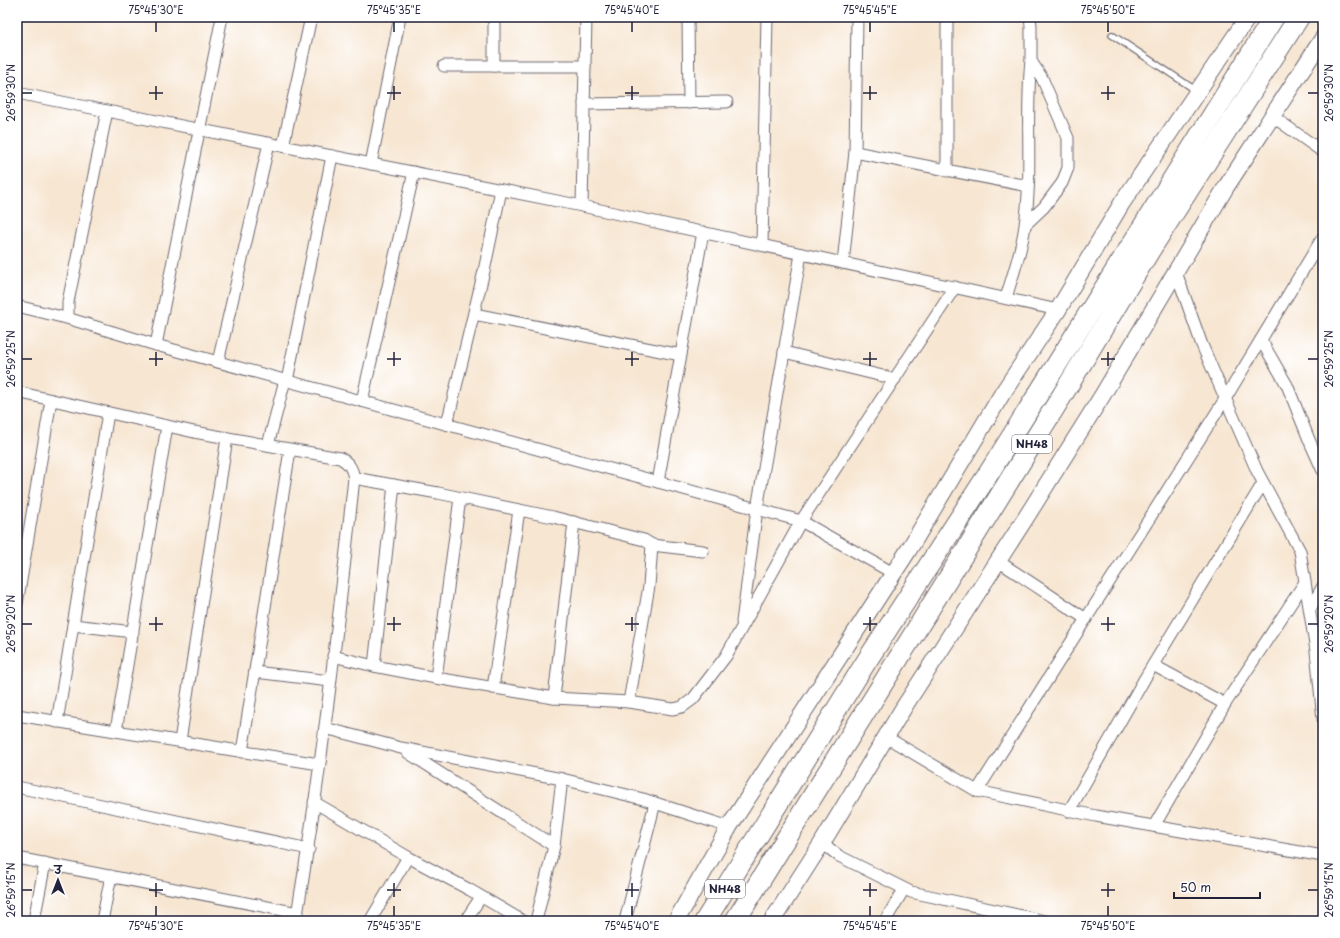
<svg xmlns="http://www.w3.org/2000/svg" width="1340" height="938" font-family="'Playpen Sans','Playpen Sans Deva',sans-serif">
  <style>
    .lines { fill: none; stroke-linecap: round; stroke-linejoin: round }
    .lane-casing { stroke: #6d6770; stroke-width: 8 }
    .street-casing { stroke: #6d6770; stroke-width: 13 }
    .secondary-casing { stroke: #6d6770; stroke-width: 18 }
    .highway-casing { stroke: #6d6770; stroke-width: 22 }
    .lane { stroke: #fff; stroke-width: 5.5 }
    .street { stroke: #fff; stroke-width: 11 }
    .secondary { stroke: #fff; stroke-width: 16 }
    .highway { stroke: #fff; stroke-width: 20 }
    .ticks { fill: none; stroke: #22223b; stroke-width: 1.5 }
    .labels { text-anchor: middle; stroke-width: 3.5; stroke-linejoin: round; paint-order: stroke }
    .shield { fill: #fff; stroke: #646476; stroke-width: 1 }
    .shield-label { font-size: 11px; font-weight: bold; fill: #22223b }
    .neatline { fill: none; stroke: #22223b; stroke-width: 1.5 }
    .ticks-label { font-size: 10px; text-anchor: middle; fill: #22223b }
  </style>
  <rect width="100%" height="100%" fill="#fff"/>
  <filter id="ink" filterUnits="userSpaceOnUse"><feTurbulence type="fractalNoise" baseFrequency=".025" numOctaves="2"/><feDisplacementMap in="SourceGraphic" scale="8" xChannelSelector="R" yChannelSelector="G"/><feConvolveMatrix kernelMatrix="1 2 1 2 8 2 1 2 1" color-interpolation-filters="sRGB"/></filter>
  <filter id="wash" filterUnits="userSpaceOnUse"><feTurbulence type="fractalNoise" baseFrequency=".012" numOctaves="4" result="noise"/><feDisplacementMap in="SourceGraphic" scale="16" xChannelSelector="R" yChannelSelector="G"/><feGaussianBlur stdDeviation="0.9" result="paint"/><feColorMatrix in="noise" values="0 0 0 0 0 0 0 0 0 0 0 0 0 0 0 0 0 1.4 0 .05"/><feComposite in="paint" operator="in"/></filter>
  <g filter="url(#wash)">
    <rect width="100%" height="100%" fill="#f7e6d2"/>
  </g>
  <g filter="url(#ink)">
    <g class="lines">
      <g class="lane-casing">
        <path id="lane" d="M1112,35l85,56"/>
      </g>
      <g class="street-casing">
        <g id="street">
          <path d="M688,17l1,86"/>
          <path d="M1030,17l1,9v35"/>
          <path d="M444,66h141"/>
          <path d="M494,66v-49"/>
          <path d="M17,93l565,113 476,104"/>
          <path d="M584,104l143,-2"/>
          <path d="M107,111l-39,191v13l2,4 86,26 645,176 92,52"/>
          <path d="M1272,116l51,36"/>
          <path d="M283,146l28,-129"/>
          <path d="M855,152l173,34"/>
          <path d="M371,164l29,-147"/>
          <path d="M947,171v-154"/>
          <path d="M582,206l4,-189"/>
          <path d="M762,245l5,-228"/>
          <path d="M843,263l12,-111 2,-135"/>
          <path d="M1176,272l26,73 55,126 43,80 16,100 7,68"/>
          <path d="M1006,298c7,-24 16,-48 19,-73 8,-55 0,-110 6,-164l11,17 26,60v30l-6,15 -18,24 -19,18"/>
          <path d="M17,306l53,13"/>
          <path d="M474,314l207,41"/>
          <path d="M1261,340l26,45 23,57 13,29"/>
          <path d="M156,345l66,-328"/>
          <path d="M784,352l111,27"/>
          <path d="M218,362l51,-219"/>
          <path d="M287,381l45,-225"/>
          <path d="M17,392l177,40 146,26c9,5 12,10 14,20 -16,148 -33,296 -58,443"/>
          <path d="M362,401l52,-229"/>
          <path d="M447,424l37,-153 17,-81"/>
          <path d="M268,445l17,-65"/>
          <path d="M354,478l84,15 115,24 91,23 8,5 -3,41 -20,116"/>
          <path d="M658,482l45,-250"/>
          <path d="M652,545l51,6"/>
          <path d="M998,561l88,58"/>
          <path d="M17,604l34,-204"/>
          <path d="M1310,609l13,-23"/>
          <path d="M742,622l15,-113 44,-255"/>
          <path d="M73,625l60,7"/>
          <path d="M333,656l41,10 62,12 118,20 75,4 44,7 9,-2 11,-8 33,-43 75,-135 154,-234"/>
          <path d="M1153,665l72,39"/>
          <path d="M374,666l20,-181"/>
          <path d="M255,672l75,9"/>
          <path d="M436,678l24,-180"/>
          <path d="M493,688l26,-178"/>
          <path d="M554,698l20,-176"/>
          <path d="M17,715l302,49"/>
          <path d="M57,722l51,-309"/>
          <path d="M325,728l76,20 161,31 81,20 12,4 -30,118"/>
          <path d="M116,731l51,-305"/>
          <path d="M886,737l91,54 119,25 227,40"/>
          <path d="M180,741l47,-303"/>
          <path d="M242,752l48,-302"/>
          <path d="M407,752l147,94 -18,75"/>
          <path d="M17,787l292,62"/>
          <path d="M977,791l248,-392 98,-162"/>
          <path d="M314,802l94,55"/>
          <path d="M655,803l74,24"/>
          <path d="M1069,811l76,-133 118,-195"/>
          <path d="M1154,826l71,-122 80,-122"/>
          <path d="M822,843l17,13 72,36 134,29"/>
          <path d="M554,846l8,-67"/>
          <path d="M17,858l281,55"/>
          <path d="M35,915l10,-52"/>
          <path d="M102,921l9,-45"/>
          <path d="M370,921l38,-64 62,33 53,31"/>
          <path d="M465,921l16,-24"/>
          <path d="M885,921l19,-32"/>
        </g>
      </g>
      <g class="secondary-casing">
        <g id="secondary">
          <path d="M676,921l53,-94 179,-276 94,-157 56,-84 64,-107 126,-186"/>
          <path d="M772,921l50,-78 82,-136 121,-188 77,-123 124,-209 97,-149"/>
        </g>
      </g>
      <g class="highway-casing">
        <g id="highway">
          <path d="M705,921l161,-259 121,-186 287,-459"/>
          <path d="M735,921l325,-522 90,-149 149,-233"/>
        </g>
      </g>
      <use href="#lane" class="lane"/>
      <use href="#street" class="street"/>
      <use href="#secondary" class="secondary"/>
      <use href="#highway" class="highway"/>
    </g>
  </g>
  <path class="ticks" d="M156,22v10M394,22v10M632,22v10M870,22v10M1108,22v10M156,86v14M394,86v14M632,86v14M870,86v14M1108,86v14M22,93h10M149,93h14M387,93h14M625,93h14M863,93h14M1101,93h14M1308,93h10M156,352v14M394,352v14M632,352v14M870,352v14M1108,352v14M22,359h10M149,359h14M387,359h14M625,359h14M863,359h14M1101,359h14M1308,359h10M156,617v14M394,617v14M632,617v14M870,617v14M1108,617v14M22,624h10M149,624h14M387,624h14M625,624h14M863,624h14M1101,624h14M1308,624h10M156,883v14M394,883v14M632,883v14M870,883v14M1108,883v14M22,890h10M149,890h14M387,890h14M625,890h14M863,890h14M1101,890h14M1308,890h10M156,906v10M394,906v10M632,906v10M870,906v10M1108,906v10"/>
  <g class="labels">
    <g class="shield">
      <rect x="1012" y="435" width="40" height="18" rx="3"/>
      <rect x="705" y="880" width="40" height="18" rx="3"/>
    </g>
    <g class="shield-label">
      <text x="1032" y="448">NH48</text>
      <text x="725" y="893">NH48</text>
    </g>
  </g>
  <rect width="1340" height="938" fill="none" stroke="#fff" stroke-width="44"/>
  <g transform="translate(58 880)" stroke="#ffffff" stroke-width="3" paint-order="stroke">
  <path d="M0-3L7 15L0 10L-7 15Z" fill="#22223b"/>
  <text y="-6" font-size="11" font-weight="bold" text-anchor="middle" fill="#22223b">उ</text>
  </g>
  <path d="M1174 892v6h86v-6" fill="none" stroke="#22223b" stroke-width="2"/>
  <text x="1180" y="892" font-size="12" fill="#22223b" stroke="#ffffff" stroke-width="3" paint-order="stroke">50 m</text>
  <rect x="22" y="22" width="1296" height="894" class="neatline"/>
  <g class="ticks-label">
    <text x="156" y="14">75°45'30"E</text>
    <text x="394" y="14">75°45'35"E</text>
    <text x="632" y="14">75°45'40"E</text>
    <text x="870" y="14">75°45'45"E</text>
    <text x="1108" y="14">75°45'50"E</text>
    <text transform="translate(11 93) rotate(-90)" y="4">26°59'30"N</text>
    <text transform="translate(1329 93) rotate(-90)" y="4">26°59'30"N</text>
    <text transform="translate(11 359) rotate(-90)" y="4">26°59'25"N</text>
    <text transform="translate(1329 359) rotate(-90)" y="4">26°59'25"N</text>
    <text transform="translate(11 624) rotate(-90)" y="4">26°59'20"N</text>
    <text transform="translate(1329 624) rotate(-90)" y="4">26°59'20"N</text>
    <text transform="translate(11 890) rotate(-90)" y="4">26°59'15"N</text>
    <text transform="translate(1329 890) rotate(-90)" y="4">26°59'15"N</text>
    <text x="156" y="930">75°45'30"E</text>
    <text x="394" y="930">75°45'35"E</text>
    <text x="632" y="930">75°45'40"E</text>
    <text x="870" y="930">75°45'45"E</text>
    <text x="1108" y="930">75°45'50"E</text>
  </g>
</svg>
